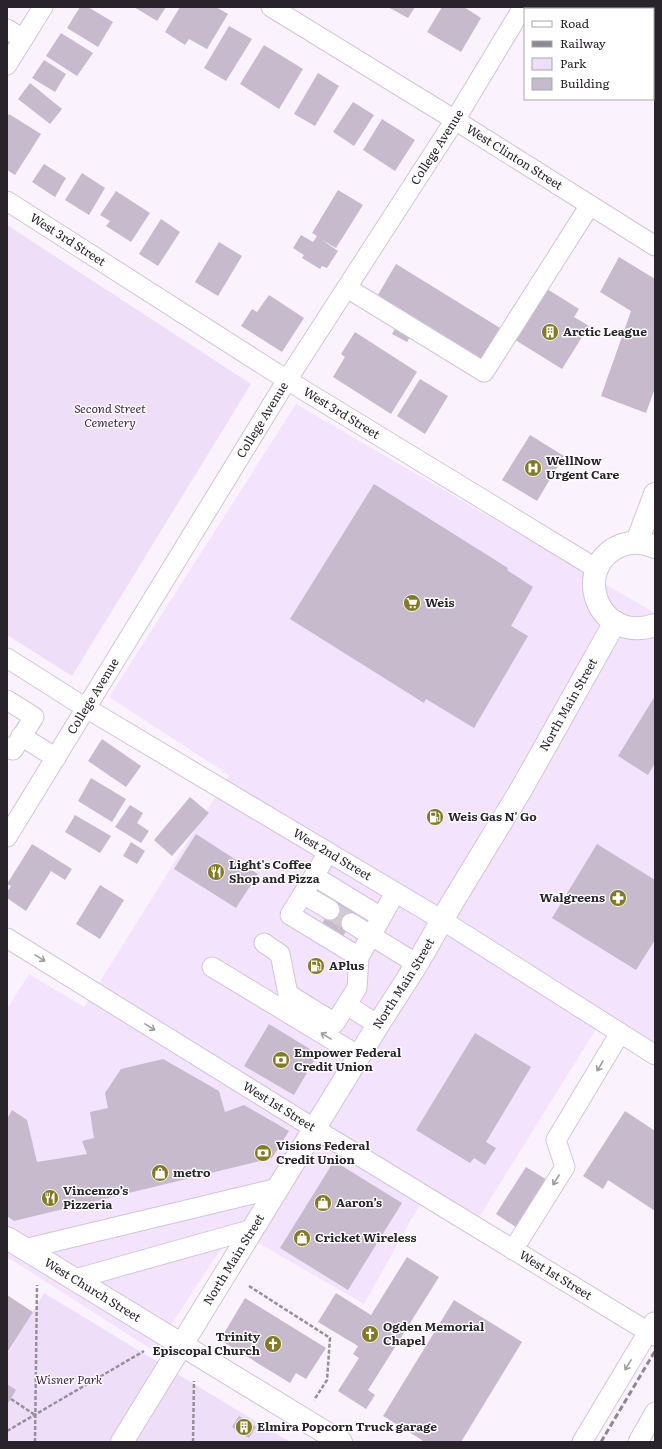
<svg xmlns="http://www.w3.org/2000/svg" width="662" height="1449" font-family="Literata,serif">
  <style>
    .built { fill: #f4e3fc }
    .green { fill: #efdef7 }
    .building { fill: #c6bacc }
    .lines { fill: none; stroke-linecap: round; stroke-linejoin: round }
    .minor-tunnel { stroke: #d0cad4; stroke-width: 19; stroke-dasharray: 19 10; stroke-linecap: butt }
    .minor-casing { stroke: #d1c4d7; stroke-width: 21 }
    .major-casing { stroke: #d1c4d7; stroke-width: 24 }
    .path { stroke: #969099; stroke-width: 2.5; stroke-dasharray: 4 2; stroke-linecap: butt }
    .minor { stroke: #fff; stroke-width: 19 }
    .major { stroke: #fff; stroke-width: 22 }
    .rail { stroke: #8e8891; stroke-width: 3; stroke-dasharray: 6 3; stroke-linecap: butt }
    .oneway { stroke: #9f9ca0 }
    .labels { text-anchor: middle; stroke-width: 3; stroke-linejoin: round; paint-order: stroke }
    .street-label { font-size: 12px; fill: #29242b; stroke: #fff }
    .poi-label { font-size: 12px; font-weight: bold; fill: #29242b; stroke: #fff; text-anchor: start }
    .park-label { font-size: 12px; font-style: italic; fill: #452453; stroke: #fff }
  </style>
  <rect width="100%" height="100%" fill="#faf3fe"/>
  <path class="built" d="M296,404l359,209v432l-49,-32 -138,222 -48,-31 -56,100 -130,-75 -80,122 -147,-94v-248l22,-35 55,33 145,-232 -120,-78z"/>
  <g class="green">
    <path d="M7,225l244,159 -179,292 -65,-41z"/>
    <path d="M44,1293l246,149h-283v-87z"/>
  </g>
  <g class="building">
    <path d="M80,7h8l25,15 -15,25 -31,-19z"/>
    <path d="M134,7h32l-9,14z"/>
    <path d="M180,7h36l12,7 -21,35 -18,-10 -4,6 -20,-13z"/>
    <path d="M388,7h27l-7,11z"/>
    <path d="M442,7h22l17,11 -20,34 -34,-20z"/>
    <path d="M229,26l23,13 -26,42 -22,-13z"/>
    <path d="M61,33l32,20 -16,23 -31,-20z"/>
    <path d="M264,45l39,24 -24,40 -39,-25z"/>
    <path d="M44,60l22,14 -11,18 -23,-14z"/>
    <path d="M318,73l21,13 -24,40 -21,-12z"/>
    <path d="M30,83l32,26 -12,15 -32,-25z"/>
    <path d="M353,102l21,13 -20,31 -21,-14z"/>
    <path d="M9,114l32,20 -26,41 -8,-5v-52z"/>
    <path d="M382,119l33,21 -20,31 -32,-21z"/>
    <path d="M44,164l22,14 -11,19 -23,-15z"/>
    <path d="M82,173l23,15 -16,27 -24,-15z"/>
    <path d="M338,190l25,15 -27,43 -14,-8 16,11 -11,17 -5,-2 -2,3 -18,-11 2,-3 -11,-7 8,-13 12,7 4,-6 -5,-3z"/>
    <path d="M116,191l34,22 -19,29 -25,-16 4,-5 -10,-6z"/>
    <path d="M161,219l19,13 -22,34 -19,-12z"/>
    <path d="M219,242l23,14 -24,40 -23,-14z"/>
    <path d="M619,257l36,22v109l-9,25 -45,-17 30,-85 -31,-19z"/>
    <path d="M396,264l109,67 -22,36 -108,-67z"/>
    <path d="M544,287l35,22 -5,8 15,9 -27,43 -50,-31z"/>
    <path d="M269,295l35,23 -22,34 -41,-26 11,-17 5,3z"/>
    <path d="M399,322l15,9 -7,11 -15,-8z"/>
    <path d="M355,332l62,40 -26,42 -58,-37 12,-20 -4,-3z"/>
    <path d="M420,379l28,17 -23,38 -28,-18z"/>
    <path d="M530,435l34,21 -27,45 -35,-21z"/>
    <path d="M374,484l134,84 -1,2 26,17 -22,39 17,10 -54,92 -48,-29 -2,4 -134,-84z"/>
    <path d="M655,696v67l-7,12 -30,-19z"/>
    <path d="M102,739l39,27 -15,21 -38,-26z"/>
    <path d="M91,778l35,21 -14,23 -34,-21z"/>
    <path d="M190,797l19,16 -37,43 -18,-16z"/>
    <path d="M130,805l13,8 -6,10 12,8 -8,12 -26,-16z"/>
    <path d="M75,815l36,21 -11,17 -35,-21z"/>
    <path d="M196,834l62,40 -22,34 -62,-39z"/>
    <path d="M131,842l14,9 -8,13 -14,-8z"/>
    <path d="M32,844l40,25 -7,11 -14,-9 -25,40 -19,-13v-6l4,-6 -4,-2z"/>
    <path d="M597,844l58,36v60l-19,30 -84,-52z"/>
    <path d="M100,885l24,15 -24,39 -24,-15z"/>
    <path d="M339,896l20,13 -17,29 -21,-13z"/>
    <path d="M269,1024l49,30 -24,41 -50,-29z"/>
    <path d="M475,1033l56,34 -45,75 10,6 -11,17 -11,-7 -4,5 -54,-33z"/>
    <path d="M163,1059l56,32 6,21 19,-7 45,26 -17,27 -258,63 -7,-5v-97l5,-9 15,10 10,42 50,-8 -5,-13 12,-3 -4,-26 18,-4 -3,-15 16,-24z"/>
    <path d="M625,1111l30,20v80l-47,-31 -5,9 -20,-13z"/>
    <path d="M334,1161l68,42 -54,87 -68,-42z"/>
    <path d="M526,1167l26,16 -30,48 -26,-17z"/>
    <path d="M407,1257l32,20 -71,113 7,5 -9,14 -28,-18 21,-33 -6,-4 5,-8 -40,-24 18,-29 35,22z"/>
    <path d="M7,1295l26,17 -26,41z"/>
    <path d="M245,1298l81,50 -20,31 -10,-6 -6,10 -70,-43z"/>
    <path d="M454,1300l68,42 -61,100h-36l-42,-26z"/>
    <path d="M7,1384l9,6 -9,15z"/>
    <path d="M239,1416l17,11 -7,11 -17,-11z"/>
  </g>
  <g class="lines">
    <path class="minor-tunnel" d="M330,910l21,13"/>
    <g class="minor-casing">
      <g id="minor">
        <path id="s1" d="M271,7l184,113 200,126"/>
        <path d="M7,29l16,10"/>
        <path d="M7,65l36,-58"/>
        <path id="s2" d="M7,201l280,179 310,189"/>
        <path d="M347,288l137,84 106,-167"/>
        <path id="s3" d="M7,658l79,50 356,212 213,135"/>
        <path d="M7,700l27,17 -21,33 -6,-3"/>
        <path d="M21,736l35,22"/>
        <path id="s4" d="M7,837l280,-457 168,-260 68,-113"/>
        <path d="M328,853l-38,62 69,42 36,-64"/>
        <path d="M314,876l67,41"/>
        <path d="M303,894l27,16"/>
        <path d="M351,923l66,41"/>
        <path id="s5" d="M7,938l287,178 361,220"/>
        <path d="M264,943l16,11 8,40 47,29 22,-35 2,-31"/>
        <path d="M212,967l147,89"/>
        <path d="M347,1005l31,20"/>
        <path d="M24,1249l254,-61"/>
        <path d="M513,1250l52,-83 -9,-27 64,-107"/>
        <path d="M75,1279l178,-50"/>
        <path d="M582,1442l72,-120"/>
        <path d="M638,1442l17,-30"/>
      </g>
    </g>
    <g class="major-casing">
      <g id="major">
        <path d="M637,542l18,-48"/>
        <path d="M655,547c-11,-5 -21,-6 -33,-2 -52,20 -26,100 33,80"/>
        <path id="s6" d="M7,1238l334,204"/>
        <path id="s7" d="M122,1442l256,-417 39,-61 35,-61 70,-115 93,-166"/>
      </g>
    </g>
    <g class="path">
      <path d="M249,1286l81,52 -3,42 -13,20"/>
      <path d="M11,1399l24,16"/>
      <path d="M7,1431l137,-80"/>
      <path d="M35,1442l2,-157"/>
      <path d="M193,1442l1,-61"/>
    </g>
    <use href="#minor" class="minor"/>
    <use href="#major" class="major"/>
    <path class="rail" d="M601,1442l54,-91"/>
  </g>
  <defs><path id="oneway-shaft" d="M-6 0H5M1.5-3L5.5 0L1.5 3" fill="none" stroke-width="1.6" stroke-linecap="round" stroke-linejoin="round"/></defs>
  <g class="oneway">
    <use href="#oneway-shaft" transform="translate(40 958) rotate(32)"/>
    <use href="#oneway-shaft" transform="translate(150 1027) rotate(32)"/>
    <use href="#oneway-shaft" transform="translate(326 1036) rotate(-149)"/>
    <use href="#oneway-shaft" transform="translate(600 1066) rotate(121)"/>
    <use href="#oneway-shaft" transform="translate(556 1180) rotate(122)"/>
    <use href="#oneway-shaft" transform="translate(628 1365) rotate(121)"/>
  </g>
  <defs>
    <g id="building-disc" transform="scale(0.9)"><circle r="9.5" fill="#827b21" stroke="#fff"/><path d="M-4-6H4V6H1V3H-1V6H-4ZM-2.5-4.3h1.7v1.8h-1.7ZM.8-4.3h1.7v1.8H.8ZM-2.5-1h1.7V.8h-1.7ZM.8-1h1.7V.8H.8Z" fill="#fff"/></g>
    <g id="hospital-disc" transform="scale(0.9)"><circle r="9.5" fill="#827b21" stroke="#fff"/><path d="M-5-5h3v3.5h4V-5h3V5h-3V1.5h-4V5h-3Z" fill="#fff"/></g>
    <g id="supermarket-disc" transform="scale(0.9)"><circle r="9.5" fill="#827b21" stroke="#fff"/><path d="M-6-5.5h2.5l.6 2H6L4.5 2H-2.5L-4.4-4H-6ZM-1.5 3.2a1.3 1.3 0 1 0 .1 0ZM3 3.2a1.3 1.3 0 1 0 .1 0Z" fill="#fff"/></g>
    <g id="fuel-disc" transform="scale(0.9)"><circle r="9.5" fill="#827b21" stroke="#fff"/><path d="M-5.5-6h7V0h2V4h1.3V-2.5L3-4.5l.8-.8L6-3V5H2.5V1h-1V6h-7ZM-4.2-4.7v3.2H.2V-4.7Z" fill="#fff"/></g>
    <g id="restaurant-disc" transform="scale(0.9)"><circle r="9.5" fill="#827b21" stroke="#fff"/><path d="M-5-6h1v4h1v-4h1v4h1v-4h1v5L-1.5 .5V6h-2V.5L-5-1ZM5-6V6H3V1.5H1.5Q1.5-4 5-6Z" fill="#fff"/></g>
    <g id="pharmacy-disc" transform="scale(0.9)"><circle r="9.5" fill="#827b21" stroke="#fff"/><path d="M-2-6h4v4h4v4h-4v4h-4v-4h-4v-4h4Z" fill="#fff"/></g>
    <g id="bank-disc" transform="scale(0.9)"><circle r="9.5" fill="#827b21" stroke="#fff"/><path d="M-6-4H6V4H-6ZM0-2.3a2.3 2.3 0 1 0 0 4.6a2.3 2.3 0 1 0 0-4.6Z" fill="#fff"/></g>
    <g id="shop-disc" transform="scale(0.9)"><circle r="9.5" fill="#827b21" stroke="#fff"/><path d="M-5-2.5h2.3a2.7 3.5 0 0 1 5.4 0H5L5.5 6h-11ZM-1.5-2.5h3a1.5 2.3 0 0 0-3 0Z" fill="#fff"/></g>
    <g id="church-disc" transform="scale(0.9)"><circle r="9.5" fill="#827b21" stroke="#fff"/><path d="M-1.2-6h2.4v3.5h3.3v2.4h-3.3V6h-2.4V-.1h-3.3v-2.4h3.3Z" fill="#fff"/></g>
  </defs>
  <g fill-rule="evenodd">
    <use href="#building-disc" x="550" y="332"/>
    <use href="#hospital-disc" x="533" y="468"/>
    <use href="#supermarket-disc" x="412" y="603"/>
    <use href="#fuel-disc" x="435" y="817"/>
    <use href="#restaurant-disc" x="216" y="872"/>
    <use href="#pharmacy-disc" x="618" y="898"/>
    <use href="#fuel-disc" x="316" y="966"/>
    <use href="#bank-disc" x="281" y="1060"/>
    <use href="#bank-disc" x="263" y="1153"/>
    <use href="#shop-disc" x="160" y="1173"/>
    <use href="#restaurant-disc" x="50" y="1198"/>
    <use href="#shop-disc" x="323" y="1203"/>
    <use href="#shop-disc" x="302" y="1238"/>
    <use href="#church-disc" x="370" y="1334"/>
    <use href="#church-disc" x="273" y="1344"/>
    <use href="#building-disc" x="244" y="1427"/>
  </g>
  <g class="labels">
    <g class="street-label">
      <text dy="4" stroke="none"><textPath href="#s4" startOffset="813">College Avenue</textPath></text>
      <text dy="4" stroke="none"><textPath href="#s1" startOffset="286">West Clinton Street</textPath></text>
      <text dy="4" stroke="none"><textPath href="#s2" startOffset="72">West 3rd Street</textPath></text>
      <text dy="4" stroke="none"><textPath href="#s2" startOffset="396">West 3rd Street</textPath></text>
      <text dy="4" stroke="none"><textPath href="#s4" startOffset="489">College Avenue</textPath></text>
      <text dy="4" stroke="none"><textPath href="#s4" startOffset="165">College Avenue</textPath></text>
      <text dy="4" stroke="none"><textPath href="#s7" startOffset="862">North Main Street</textPath></text>
      <text dy="4" stroke="none"><textPath href="#s3" startOffset="380">West 2nd Street</textPath></text>
      <text dy="4" stroke="none"><textPath href="#s7" startOffset="538">North Main Street</textPath></text>
      <text dy="4" stroke="none"><textPath href="#s5" startOffset="320">West 1st Street</textPath></text>
      <text dy="4" stroke="none"><textPath href="#s7" startOffset="214">North Main Street</textPath></text>
      <text dy="4" stroke="none"><textPath href="#s5" startOffset="644">West 1st Street</textPath></text>
      <text dy="4" stroke="none"><textPath href="#s6" startOffset="100">West Church Street</textPath></text>
    </g>
    <g class="poi-label">
      <text x="563" y="336">Arctic League</text>
      <text x="546" y="465">WellNow<tspan x="546" dy="14">Urgent Care</tspan></text>
      <text x="425" y="607">Weis</text>
      <text x="448" y="821">Weis Gas N' Go</text>
      <text x="229" y="869">Light's Coffee<tspan x="229" dy="14">Shop and Pizza</tspan></text>
      <text x="605" y="902" text-anchor="end">Walgreens</text>
      <text x="329" y="970">APlus</text>
      <text x="294" y="1057">Empower Federal<tspan x="294" dy="14">Credit Union</tspan></text>
      <text x="276" y="1150">Visions Federal<tspan x="276" dy="14">Credit Union</tspan></text>
      <text x="173" y="1177">metro</text>
      <text x="63" y="1195">Vincenzo’s<tspan x="63" dy="14">Pizzeria</tspan></text>
      <text x="336" y="1207">Aaron’s</text>
      <text x="315" y="1242">Cricket Wireless</text>
      <text x="383" y="1331">Ogden Memorial<tspan x="383" dy="14">Chapel</tspan></text>
      <text x="260" y="1341" text-anchor="end">Trinity<tspan x="260" dy="14">Episcopal Church</tspan></text>
      <text x="257" y="1431">Elmira Popcorn Truck garage</text>
    </g>
    <g class="park-label">
      <text x="110" y="413">Second Street<tspan x="110" dy="14">Cemetery</tspan></text>
      <text x="69" y="1384">Wisner Park</text>
    </g>
  </g>
  <rect width="662" height="1449" fill="none" stroke="#29242b" stroke-width="16"/>
  <rect x="524" y="8" width="130" height="92" fill="#ffffff" stroke="#a9a7aa"/>
  <rect x="532" y="21" width="20" height="6" fill="#ffffff" stroke="#a9a7aa"/>
  <text x="560" y="28" font-size="12" fill="#29242b">Road</text>
  <rect x="532" y="41" width="20" height="6" fill="#8e8891" stroke="#a9a7aa"/>
  <text x="560" y="48" font-size="12" fill="#29242b">Railway</text>
  <rect x="532" y="58" width="20" height="12" fill="#efdef7" stroke="#a9a7aa"/>
  <text x="560" y="68" font-size="12" fill="#29242b">Park</text>
  <rect x="532" y="78" width="20" height="12" fill="#c6bacc" stroke="#a9a7aa"/>
  <text x="560" y="88" font-size="12" fill="#29242b">Building</text>
</svg>
